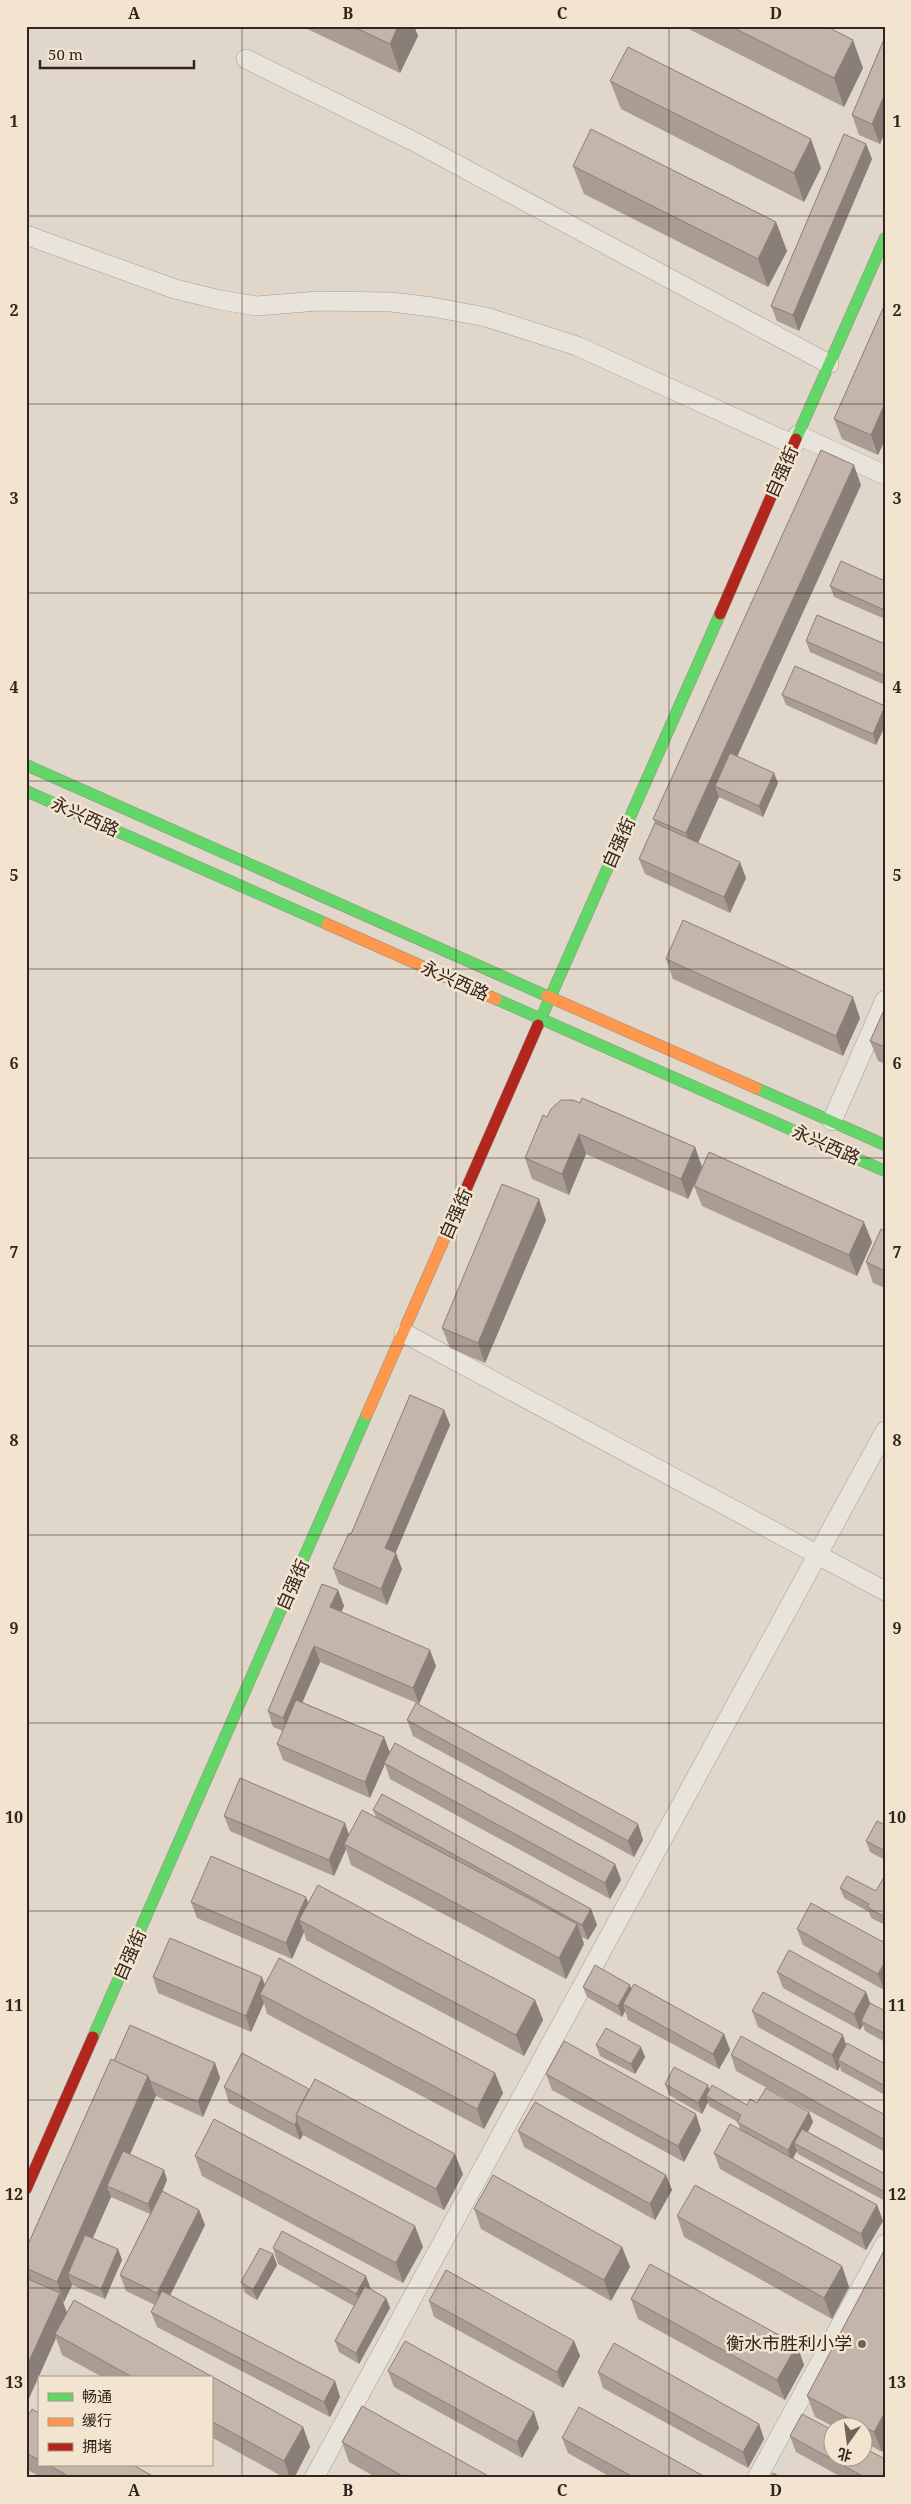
<svg xmlns="http://www.w3.org/2000/svg" width="911" height="2504" font-family="'Noto Serif','Noto Sans SC',serif">
  <style>
    .lines { fill: none; stroke-linecap: round; stroke-linejoin: round }
    .street-casing { stroke: #a59d93; stroke-width: 20 }
    .fast-casing { stroke: #958c84; stroke-width: 12 }
    .slow-casing { stroke: #958c84; stroke-width: 12 }
    .jam-casing { stroke: #958c84; stroke-width: 12 }
    .street { stroke: #e9e4db; stroke-width: 19 }
    .fast { stroke: #63d668; stroke-width: 11 }
    .slow { stroke: #ff974d; stroke-width: 11 }
    .jam { stroke: #b3261e; stroke-width: 11 }
    .wall { fill: #a99c93 }
    .shaded-wall { fill: #897f78 }
    .building { fill: #c4b5ab; stroke: #897f78 }
    .grid { fill: none; stroke: #33251d; stroke-width: 1; stroke-opacity: 0.55 }
    .poi-dot { fill: #70635a; stroke: #f2e4cf; stroke-width: 2 }
    .labels { text-anchor: middle; stroke-width: 5; stroke-linejoin: round; paint-order: stroke }
    .street-label { font-size: 18px; fill: #33251d; stroke: #f2e4cf }
    .poi-label { font-size: 18px; fill: #33251d; stroke: #f2e4cf; text-anchor: end }
    .neatline { fill: none; stroke: #33251d; stroke-width: 2 }
    .grid-label { font-size: 16px; text-anchor: middle; font-weight: bold; fill: #33251d }
  </style>
  <rect width="100%" height="100%" fill="#e0d7ca"/>
  <g class="lines">
    <g class="street-casing">
      <g id="street">
        <path d="M246,59l167,82 416,223"/>
        <path d="M26,235l149,54 45,11 37,6 61,-5 73,1 41,5 54,10 91,29 217,99"/>
        <path d="M798,435l87,40"/>
        <path d="M832,1121l53,-121"/>
        <path d="M404,1333l481,258"/>
        <path d="M314,2478l571,-1047"/>
        <path d="M757,2478l128,-234"/>
      </g>
    </g>
    <g class="fast-casing">
      <g id="fast">
        <path d="M796,439l89,-201"/>
        <path d="M26,765l521,231"/>
        <path d="M26,791l301,133"/>
        <path d="M496,999l389,172"/>
        <path d="M538,1025l182,-411"/>
        <path d="M756,1088l129,57"/>
        <path d="M93,2037l274,-623"/>
      </g>
    </g>
    <g class="slow-casing">
      <g id="slow">
        <path d="M327,924l169,75"/>
        <path d="M547,996l209,92"/>
        <path d="M367,1414l100,-227"/>
      </g>
    </g>
    <g class="jam-casing">
      <g id="jam">
        <path d="M720,614l76,-175"/>
        <path d="M467,1187l71,-162"/>
        <path d="M26,2189l67,-152"/>
      </g>
    </g>
    <use href="#street" class="street"/>
    <use href="#fast" class="fast"/>
    <use href="#slow" class="slow"/>
    <use href="#jam" class="jam"/>
  </g>
  <g class="wall">
    <path d="M301,26h113l4,10 -18,37z"/>
    <path d="M683,26h143l37,42 -19,39z"/>
    <path d="M885,37v95l-5,12 -21,-9 -7,-20z"/>
    <path d="M610,81l211,87 -17,34 -183,-93z"/>
    <path d="M866,144l6,15 -73,172 -22,-10 -6,-15z"/>
    <path d="M573,166l203,56 11,29 -19,36 -184,-93z"/>
    <path d="M885,304v136l-7,15 -36,-16 -8,-20z"/>
    <path d="M861,485l-124,271 41,27 -15,34 -44,-20 -21,46 48,35 -16,35 -85,-39 -6,-15 16,-36 -2,-4z"/>
    <path d="M885,581v38l-51,-22 -4,-11z"/>
    <path d="M806,641l79,3v41l-75,-33z"/>
    <path d="M782,695l103,11v20l-9,19 -90,-40z"/>
    <path d="M666,959l194,59 -17,38 -170,-77z"/>
    <path d="M885,1008v56l-7,-3 -8,-20z"/>
    <path d="M580,1103l115,44 7,20 -14,32 -102,-45 -17,41 -37,-16 -7,-21 22,-41z"/>
    <path d="M694,1186l178,56 -15,34 -155,-70z"/>
    <path d="M546,1220l-61,143 -35,-15 -8,-20z"/>
    <path d="M885,1231v57l-12,-5 -7,-21z"/>
    <path d="M444,1410l6,15 -55,128 7,16 -15,36 -48,-21 -6,-16 18,-34z"/>
    <path d="M338,1590l6,16 -3,6 95,54 -17,38 -99,-42 -18,40 82,35 6,16 225,111 6,16 -11,19 -220,-120 -5,-15 -15,34 -87,-38 -6,-16 6,-13 -10,-4 -5,-16z"/>
    <path d="M407,1720l231,104 5,16 -9,17 -221,-121z"/>
    <path d="M373,1810l218,99 6,16 -9,15 -6,-3 2,7 -18,35 -215,-114 -5,-16 -12,27 -104,-45 -6,-15 121,7 4,12 27,-18z"/>
    <path d="M885,1825v35l-15,-8 -4,-11z"/>
    <path d="M885,1877v48l-14,-7 -2,-6 -25,-14 -4,-10 36,3z"/>
    <path d="M191,1902h117l227,98 8,20 -19,36 -218,-116 -2,-8 -12,27 -95,-41z"/>
    <path d="M797,1929l88,14v45l-1,2 -81,-45z"/>
    <path d="M777,1972l89,20 4,12 15,7v31l-20,-11 -2,-6 -3,5 -77,-42z"/>
    <path d="M153,1977l112,8 230,88 8,20 -19,36 -217,-115 -3,-11 -13,29 -93,-39z"/>
    <path d="M583,1987l48,1 93,46 6,16 -11,19 -91,-49 -3,-9 -3,6 -35,-20z"/>
    <path d="M752,2011l94,34 39,19v31l-44,-24 -1,-5 -2,5 -80,-44z"/>
    <path d="M130,2025l85,38 5,15 -17,39 -47,-21 -26,59 34,15 3,10 -5,12 37,18 6,15 -35,71 165,85 5,16 -10,20 -173,-90 -6,-15 4,-7 -29,-14 -6,-16 30,-61 -39,-17 -18,41 25,11 4,11 -17,39 -33,-14 -8,17h-1l4,11 7,-13 229,127 7,20 -16,31h-9l-74,-41v-59h-107l-42,-23 -6,-17 -30,67v-156l85,-190 3,2z"/>
    <path d="M596,2045l45,2 4,10 -10,17 -35,-18z"/>
    <path d="M731,2055l154,60v37l-149,-81z"/>
    <path d="M546,2074l155,56 -17,32 -132,-72z"/>
    <path d="M665,2084l44,5 38,16 10,-2 52,9 4,10 -5,10 77,42v27l-87,-47 -1,-3 -4,8 84,46 6,16 -17,29 -146,-81 -6,-16 26,-23 -2,-8 -29,-16 -1,-4 -6,12 -33,-19z"/>
    <path d="M224,2087l239,87 -19,36 -141,-75 -3,5 -71,-37z"/>
    <path d="M518,2131l148,44 6,15 -17,30 -131,-73z"/>
    <path d="M195,2156l228,91 -20,36 -201,-107z"/>
    <path d="M474,2209l148,38 8,20 -19,34 -130,-72z"/>
    <path d="M677,2216l165,50 7,21 -17,32 -148,-82z"/>
    <path d="M273,2248l98,41 15,9 4,10 -31,56 -20,-12 -4,-11 19,-35 -76,-42z"/>
    <path d="M885,2249l-3,203 -18,-10v-16l-30,1 -19,-10 -8,-21z"/>
    <path d="M273,2254l4,11 -20,35 -12,-7 -4,-11z"/>
    <path d="M631,2299l166,46 7,20 -19,35 -147,-81z"/>
    <path d="M429,2301l145,40 6,15 -17,32 -129,-71z"/>
    <path d="M388,2371l151,57 -17,30 -128,-71z"/>
    <path d="M598,2372l161,52 5,15 -16,29 -145,-80z"/>
    <path d="M39,2413v52h94l23,13h-114l-16,-9v-50z"/>
    <path d="M790,2436l95,42h-42l-47,-26z"/>
    <path d="M562,2438l145,40h-95l-44,-25z"/>
    <path d="M342,2442l150,36h-115l-28,-16z"/>
  </g>
  <g class="shaded-wall">
    <path d="M398,26h16l4,10 -18,37 -10,-29z"/>
    <path d="M853,40l10,28 -19,39 -10,-29z"/>
    <path d="M885,94v38l-5,12 -8,-20z"/>
    <path d="M811,139l10,29 -17,34 -10,-29z"/>
    <path d="M866,144l6,15 -73,172 -6,-16z"/>
    <path d="M776,222l11,29 -19,36 -10,-28z"/>
    <path d="M885,403v37l-7,15 -7,-20z"/>
    <path d="M854,465l7,20 -139,305 -7,-4 4,11 -26,57 -7,-21z"/>
    <path d="M885,706v20l-9,19 -3,-11z"/>
    <path d="M774,773l4,10 -15,34 -4,-11z"/>
    <path d="M740,862l6,16 -16,35 -6,-16z"/>
    <path d="M853,997l7,21 -17,38 -7,-20z"/>
    <path d="M579,1134l7,20 -17,41 -7,-21z"/>
    <path d="M695,1147l7,20 -14,32 -7,-20z"/>
    <path d="M539,1199l7,21 -61,143 -7,-20z"/>
    <path d="M864,1222l8,20 -15,34 -8,-21z"/>
    <path d="M444,1410l6,15 -59,139 -6,-16z"/>
    <path d="M396,1553l6,16 -15,36 -6,-16z"/>
    <path d="M338,1590l6,16 -8,17 -6,-16z"/>
    <path d="M314,1646l6,16 -31,71 -6,-15z"/>
    <path d="M430,1650l6,16 -17,38 -6,-16z"/>
    <path d="M384,1737l6,16 -6,10 1,1 -15,34 -5,-16z"/>
    <path d="M345,1823l5,16 -6,5 2,5 -12,27 -5,-16z"/>
    <path d="M638,1824l5,16 -9,17 -6,-16z"/>
    <path d="M615,1864l6,16 -11,19 -5,-16z"/>
    <path d="M306,1897l6,15 -13,8 5,12 -12,27 -6,-16z"/>
    <path d="M591,1909l6,16 -9,15 -6,-15z"/>
    <path d="M577,1924l7,20 -18,35 -7,-21z"/>
    <path d="M885,1962v26l-1,2 -6,-16z"/>
    <path d="M262,1977l6,16 -8,1 4,9 -13,29 -5,-16z"/>
    <path d="M630,1985l4,10 -11,9 2,7 -3,6 -4,-11z"/>
    <path d="M866,1992l6,16 -11,13 2,4 -3,5 -6,-16z"/>
    <path d="M535,2000l8,20 -19,36 -8,-21z"/>
    <path d="M724,2034l6,16 -11,19 -6,-15z"/>
    <path d="M843,2035l5,16 -10,9 2,6 -2,5 -6,-16z"/>
    <path d="M641,2047l4,10 -10,17 -4,-10z"/>
    <path d="M215,2063l5,15 -17,39 -5,-15z"/>
    <path d="M495,2073l8,20 -19,36 -7,-20z"/>
    <path d="M148,2076l8,20 -42,93 -7,-3 4,11 -36,80 -7,-3 4,11 -8,17 -7,-20z"/>
    <path d="M708,2085l3,11h-5l2,6 -6,12 -4,-11z"/>
    <path d="M809,2112l4,10 -13,24 -6,-3 3,8 -6,10 -3,-11z"/>
    <path d="M696,2114l5,16 -17,32 -6,-16z"/>
    <path d="M297,2120l6,15 -3,5 -5,-15z"/>
    <path d="M455,2154l8,20 -19,36 -8,-21z"/>
    <path d="M164,2170l3,10 -15,35 -4,-11z"/>
    <path d="M666,2175l6,15 -17,30 -5,-16z"/>
    <path d="M877,2205l6,16 -17,29 -5,-16z"/>
    <path d="M199,2210l6,15 -42,84 -6,-16z"/>
    <path d="M415,2226l8,21 -20,36 -7,-20z"/>
    <path d="M622,2247l8,20 -19,34 -7,-21z"/>
    <path d="M118,2249l4,11 -17,39 -4,-10z"/>
    <path d="M273,2254l4,11 -20,35 -4,-10z"/>
    <path d="M842,2266l7,21 -17,32 -8,-21z"/>
    <path d="M366,2276l6,16 -10,18 -6,-16z"/>
    <path d="M60,2293l7,20 -12,21 1,4 -30,67v-37z"/>
    <path d="M386,2298l4,10 -31,56 -3,-11z"/>
    <path d="M574,2341l6,15 -17,32 -6,-16z"/>
    <path d="M797,2345l7,20 -19,35 -8,-20z"/>
    <path d="M335,2381l5,16 -10,20 -6,-15z"/>
    <path d="M534,2412l5,16 -17,30 -5,-16z"/>
    <path d="M885,2412v34l-3,6 -8,-20z"/>
    <path d="M759,2424l5,15 -16,29 -5,-16z"/>
    <path d="M303,2427l7,20 -16,31h-4l-6,-17z"/>
  </g>
  <g class="building">
    <path d="M352,26h46l-8,18z"/>
    <path d="M730,26h96l27,14 -19,38z"/>
    <path d="M885,37v57l-13,30 -20,-9z"/>
    <path d="M628,47l183,92 -17,34 -184,-92z"/>
    <path d="M591,129l185,93 -18,37 -185,-93z"/>
    <path d="M844,134l22,10 -73,171 -22,-9z"/>
    <path d="M885,304v99l-14,32 -37,-16z"/>
    <path d="M821,450l33,15 -168,368 -33,-14z"/>
    <path d="M841,561l44,20v29l-55,-24z"/>
    <path d="M817,615l68,29v32l-79,-35z"/>
    <path d="M795,666l90,40 -12,28 -91,-39z"/>
    <path d="M730,753l44,20 -15,33 -44,-20z"/>
    <path d="M655,823l85,39 -16,35 -85,-38z"/>
    <path d="M683,920l170,77 -17,39 -170,-77z"/>
    <path d="M885,1008v39l-15,-6z"/>
    <path d="M582,1098l113,49 -14,32 -102,-45 -17,40 -37,-16 18,-43 4,2 4,-8 10,-9h12l7,3z"/>
    <path d="M709,1152l155,70 -15,33 -155,-69z"/>
    <path d="M502,1184l37,15 -61,144 -36,-15z"/>
    <path d="M881,1229l4,2v40l-19,-9z"/>
    <path d="M410,1395l34,15 -59,138 11,5 -15,36 -48,-21 16,-35 2,1z"/>
    <path d="M322,1584l16,6 -8,17 100,43 -17,38 -99,-42 -31,72 -15,-7z"/>
    <path d="M296,1700l88,37 -19,45 -88,-38z"/>
    <path d="M416,1703l222,121 -10,17 -221,-121z"/>
    <path d="M395,1743l220,121 -10,19 -221,-120z"/>
    <path d="M240,1778l105,45 -16,37 -105,-44z"/>
    <path d="M382,1794l209,115 -9,16 -209,-115z"/>
    <path d="M362,1810l215,114 -18,34 -215,-114z"/>
    <path d="M877,1821l8,4v26l-19,-10z"/>
    <path d="M211,1856l95,41 -20,46 -95,-41z"/>
    <path d="M847,1876l29,15 8,-14h1v40l-18,-10 2,-3 -29,-16z"/>
    <path d="M318,1885l217,115 -19,35 -217,-115z"/>
    <path d="M811,1903l74,40v19l-7,12 -81,-45z"/>
    <path d="M170,1938l92,39 -16,39 -93,-39z"/>
    <path d="M789,1950l77,42 -12,22 -77,-42z"/>
    <path d="M279,1958l216,115 -18,36 -217,-115z"/>
    <path d="M595,1965l35,20 -12,21 -35,-19z"/>
    <path d="M634,1984l90,50 -11,20 -90,-50z"/>
    <path d="M763,1992l80,43 -11,20 -80,-44z"/>
    <path d="M870,2003l15,8v23l-24,-13z"/>
    <path d="M130,2025l85,38 -17,39 -48,-21 -2,-5 -34,-15z"/>
    <path d="M606,2028l35,19 -10,17 -35,-19z"/>
    <path d="M741,2036l144,79v25l-154,-85z"/>
    <path d="M564,2041l132,73 -18,32 -132,-72z"/>
    <path d="M847,2043l38,21v22l-47,-26z"/>
    <path d="M242,2053l67,36 -13,26 1,5 -2,5 -71,-38z"/>
    <path d="M111,2059l37,17 -91,206 -31,-14v-19z"/>
    <path d="M674,2067l34,18 -10,18 -33,-19z"/>
    <path d="M315,2079l140,75 -19,35 -140,-74z"/>
    <path d="M712,2085l35,20 3,-6 7,4 9,-15 43,24 -21,38 -51,-28 4,-7 -35,-19z"/>
    <path d="M535,2102l131,73 -16,29 -132,-73z"/>
    <path d="M214,2119l201,107 -19,37 -201,-107z"/>
    <path d="M730,2124l147,81 -16,29 -147,-81z"/>
    <path d="M802,2129l83,45v18l-91,-49z"/>
    <path d="M123,2151l41,19 -16,34 -41,-18z"/>
    <path d="M493,2175l129,72 -18,33 -130,-71z"/>
    <path d="M695,2185l147,81 -18,32 -147,-82z"/>
    <path d="M162,2191l37,19 -42,83 -37,-18z"/>
    <path d="M282,2231l84,45 -10,18 -83,-46z"/>
    <path d="M85,2235l33,14 -17,40 -33,-15z"/>
    <path d="M260,2248l13,6 -20,36 -12,-8z"/>
    <path d="M885,2249v163l-11,20 -67,-36z"/>
    <path d="M650,2264l147,81 -20,35 -146,-81z"/>
    <path d="M446,2270l128,71 -17,31 -128,-71z"/>
    <path d="M26,2278l34,15 -34,75z"/>
    <path d="M365,2286l21,12 -30,55 -21,-12z"/>
    <path d="M162,2291l173,90 -11,21 -173,-90z"/>
    <path d="M74,2300l229,127 -19,34 -73,-40v-43h-77l-79,-44z"/>
    <path d="M405,2341l129,71 -17,30 -129,-71z"/>
    <path d="M614,2343l145,81 -16,28 -145,-80z"/>
    <path d="M362,2406l130,72h-86l-64,-36z"/>
    <path d="M579,2407l128,71h-72l-73,-40z"/>
    <path d="M32,2409l7,4v47l-13,-7v-34z"/>
    <path d="M802,2414l32,17v25h30v-8l21,11v19h-19l-76,-42z"/>
    <path d="M49,2465h84l23,13h-85z"/>
    <path d="M773,2473l9,5h-12z"/>
  </g>
  <path class="grid" d="M242,26v2452M456,26v2452M669,26v2452M26,216h859M26,404h859M26,593h859M26,781h859M26,969h859M26,1158h859M26,1346h859M26,1535h859M26,1723h859M26,1911h859M26,2100h859M26,2288h859"/>
  <circle class="poi-dot" cx="862" cy="2344" r="5"/>
  <g class="labels">
    <g class="street-label">
      <text transform="translate(782 472) rotate(-66)" y="6">自强街</text>
      <text transform="translate(85 817) rotate(24)" y="6">永兴西路</text>
      <text transform="translate(619 843) rotate(-66)" y="6">自强街</text>
      <text transform="translate(455 981) rotate(24)" y="6">永兴西路</text>
      <text transform="translate(826 1145) rotate(24)" y="6">永兴西路</text>
      <text transform="translate(456 1214) rotate(-66)" y="6">自强街</text>
      <text transform="translate(293 1585) rotate(-66)" y="6">自强街</text>
      <text transform="translate(130 1955) rotate(-66)" y="6">自强街</text>
    </g>
    <g class="poi-label">
      <text x="852" y="2350">衡水市胜利小学</text>
    </g>
  </g>
  <rect width="911" height="2504" fill="none" stroke="#f2e4cf" stroke-width="55"/>
  <rect x="38" y="2376" width="175" height="90" fill="#f2e4cf" stroke="#a69888"/>
  <rect x="48" y="2393" width="25" height="8" fill="#63d668" stroke="#a69888"/>
  <text x="82" y="2402" font-size="15" fill="#33251d">畅通</text>
  <rect x="48" y="2418" width="25" height="8" fill="#ff974d" stroke="#a69888"/>
  <text x="82" y="2426" font-size="15" fill="#33251d">缓行</text>
  <rect x="48" y="2443" width="25" height="8" fill="#b3261e" stroke="#a69888"/>
  <text x="82" y="2452" font-size="15" fill="#33251d">拥堵</text>
  <g transform="translate(848 2442) rotate(194)"><circle r="24" fill="#f2e4cf" stroke="#a69888"/>
  <path d="M0-4L9 19L0 12L-9 19Z" fill="#70635a"/>
  <text y="-8" font-size="14" font-weight="bold" text-anchor="middle" fill="#33251d">北</text>
  </g>
  <path d="M40 60v8h154v-8" fill="none" stroke="#33251d" stroke-width="2.5"/>
  <text x="48" y="60" font-size="15" fill="#33251d" stroke="#f2e4cf" stroke-width="4" paint-order="stroke">50 m</text>
  <rect x="28" y="28" width="856" height="2448" class="neatline"/>
  <g class="grid-label">
    <text x="134" y="19">A</text>
    <text x="348" y="19">B</text>
    <text x="562" y="19">C</text>
    <text x="776" y="19">D</text>
    <text x="14" y="127">1</text>
    <text x="897" y="127">1</text>
    <text x="14" y="316">2</text>
    <text x="897" y="316">2</text>
    <text x="14" y="504">3</text>
    <text x="897" y="504">3</text>
    <text x="14" y="693">4</text>
    <text x="897" y="693">4</text>
    <text x="14" y="881">5</text>
    <text x="897" y="881">5</text>
    <text x="14" y="1069">6</text>
    <text x="897" y="1069">6</text>
    <text x="14" y="1258">7</text>
    <text x="897" y="1258">7</text>
    <text x="14" y="1446">8</text>
    <text x="897" y="1446">8</text>
    <text x="14" y="1634">9</text>
    <text x="897" y="1634">9</text>
    <text x="14" y="1823">10</text>
    <text x="897" y="1823">10</text>
    <text x="14" y="2011">11</text>
    <text x="897" y="2011">11</text>
    <text x="14" y="2200">12</text>
    <text x="897" y="2200">12</text>
    <text x="14" y="2388">13</text>
    <text x="897" y="2388">13</text>
    <text x="134" y="2496">A</text>
    <text x="348" y="2496">B</text>
    <text x="562" y="2496">C</text>
    <text x="776" y="2496">D</text>
  </g>
</svg>
